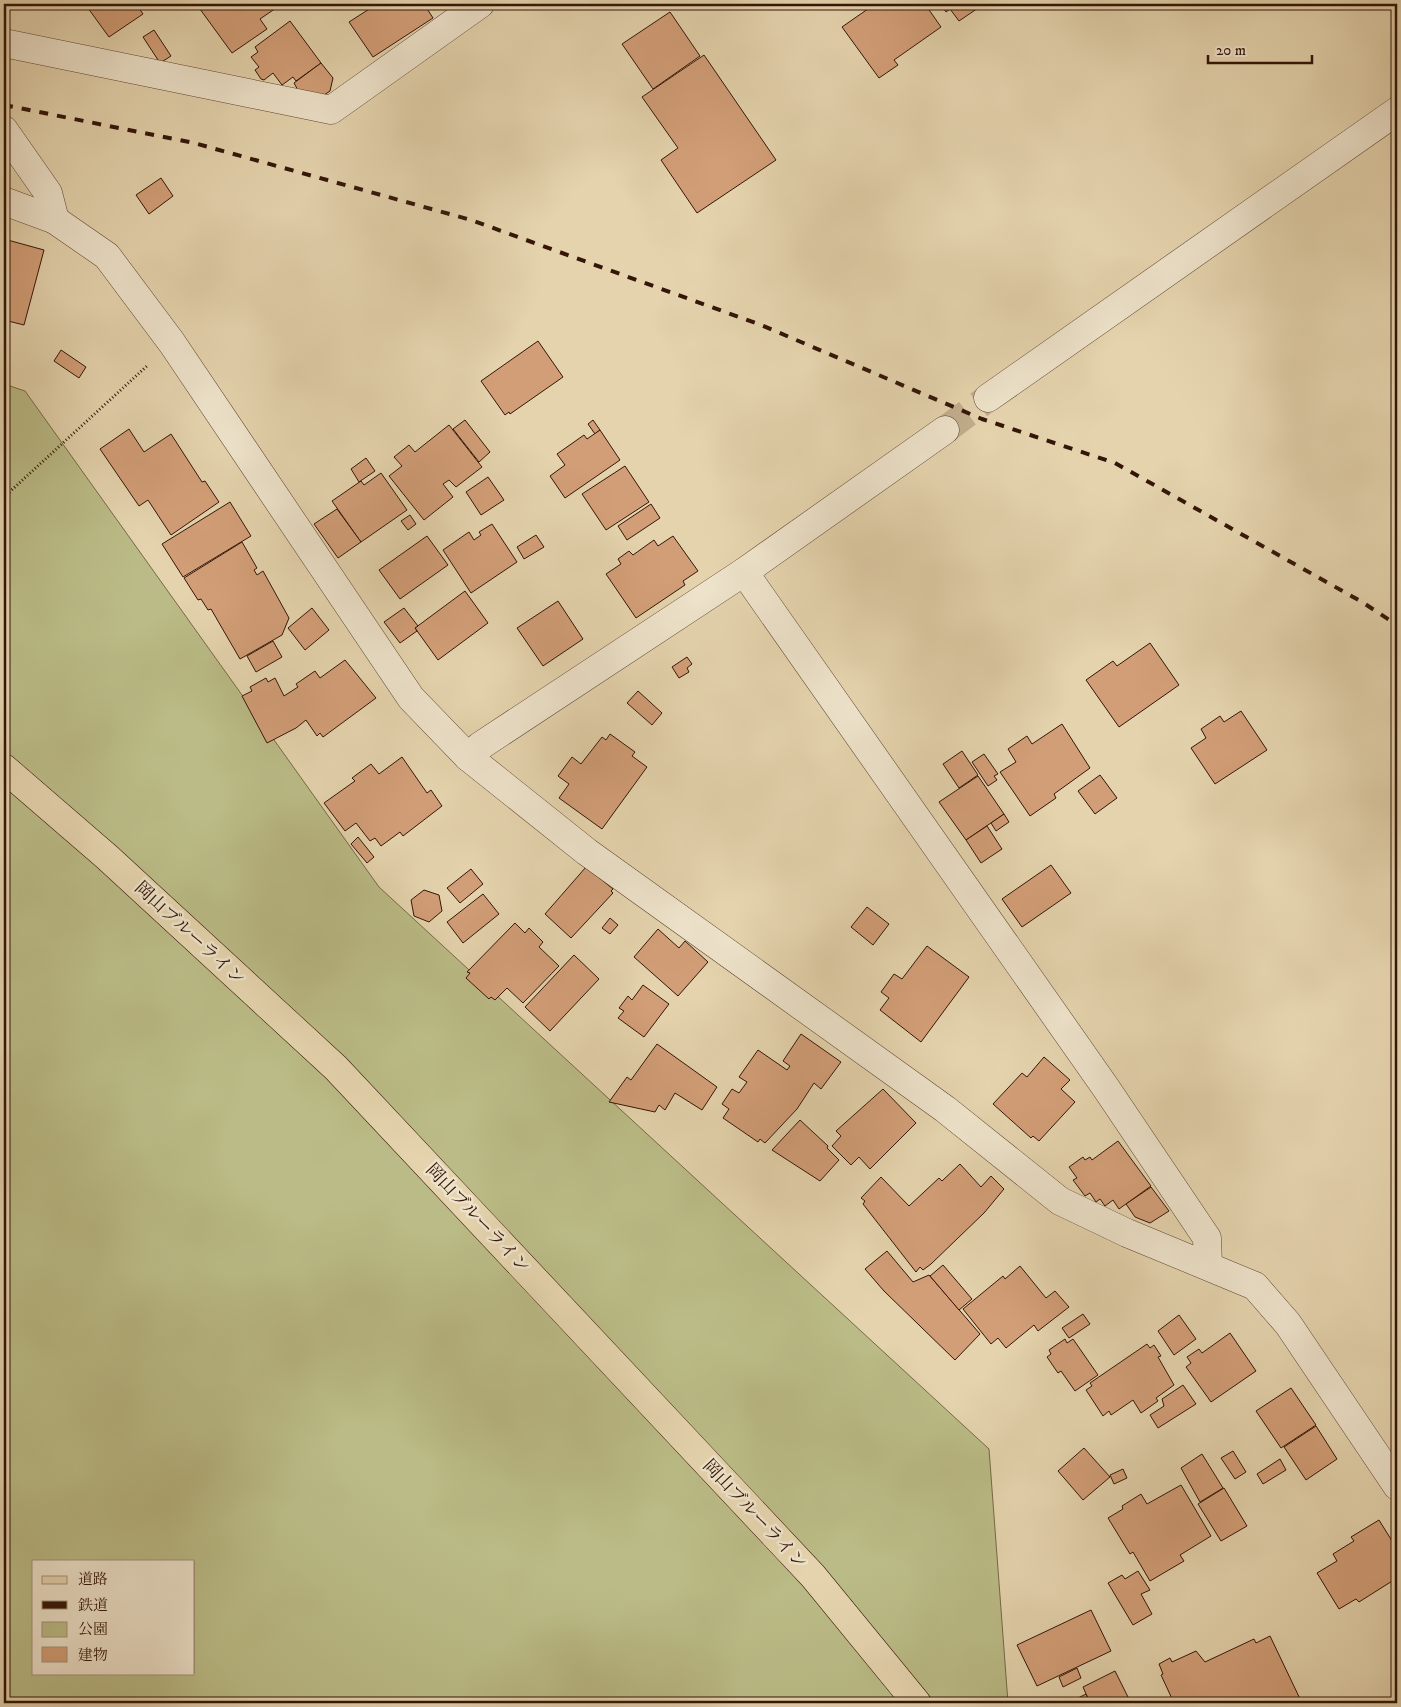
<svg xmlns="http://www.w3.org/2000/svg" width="1401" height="1707" font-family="'IM FELL DW Pica','Noto Serif JP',serif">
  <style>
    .green { fill: #babb86; stroke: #776847; fill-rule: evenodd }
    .building { fill: #d29e77; stroke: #341508 }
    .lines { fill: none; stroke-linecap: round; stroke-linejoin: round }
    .minor-tunnel { stroke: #c1ad8c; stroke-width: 28; stroke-dasharray: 28 14; stroke-linecap: butt }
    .minor-casing { stroke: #604431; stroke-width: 29 }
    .major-casing { stroke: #341508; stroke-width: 29 }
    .path { stroke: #341508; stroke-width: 3; stroke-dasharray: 1 2.5; stroke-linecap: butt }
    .minor { stroke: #ede2ca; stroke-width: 28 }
    .major { stroke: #e4d3ad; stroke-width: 28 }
    .rail { stroke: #341508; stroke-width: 4; stroke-dasharray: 9 9; stroke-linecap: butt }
    .labels { text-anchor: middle; stroke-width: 5; stroke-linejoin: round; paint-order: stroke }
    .street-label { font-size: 18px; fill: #341508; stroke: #ede2ca }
  </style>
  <rect width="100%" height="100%" fill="#e4d3ad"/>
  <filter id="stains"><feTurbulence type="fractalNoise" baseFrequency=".004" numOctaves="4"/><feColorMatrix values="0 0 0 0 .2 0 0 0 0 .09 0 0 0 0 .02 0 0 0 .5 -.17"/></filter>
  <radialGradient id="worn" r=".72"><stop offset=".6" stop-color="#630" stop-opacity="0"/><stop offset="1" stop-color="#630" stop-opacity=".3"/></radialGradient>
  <path class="green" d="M4,384l21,7 354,496 610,562 19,254h-1004zM34,1561h160v112h-160z"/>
  <g class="building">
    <path d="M85,4h51l7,10 -34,23z"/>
    <path d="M199,4h79l1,2 -19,13 7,10 -35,24 -35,-48z"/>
    <path d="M377,4h47l9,14 -60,39 -24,-35z"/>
    <path d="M875,4h50l16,23 -47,33 4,5 -19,13 -37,-51z"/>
    <path d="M941,4h43l-25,17 -9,-12 -4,3z"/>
    <path d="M670,12l30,44 -47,33 -31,-45z"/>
    <path d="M290,21l31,42 -25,18 -3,-4 -11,8 -9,-12 -9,7 -3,-1 -6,-9 4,-3 -8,-10 7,-5 -3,-5z"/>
    <path d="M154,30l17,26 -11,7 -17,-26z"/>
    <path d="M704,55l72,105 -79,53 -36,-53 17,-12 -36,-51z"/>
    <path d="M321,63l12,15 -3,13 -9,6 -21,-3 -6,-11z"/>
    <path d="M161,178l12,18 -24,18 -13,-19z"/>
    <path d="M4,239l40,11 -20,75 -20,-5z"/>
    <path d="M538,341l25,36 -53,37 -1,-2 -4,3 -24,-34z"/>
    <path d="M61,350l25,17 -7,11 -25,-17z"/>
    <path d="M465,420l25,32 -11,10 -26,-33z"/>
    <path d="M593,420l7,10 -5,4 -7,-10z"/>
    <path d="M449,425l33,42 -26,20 -7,-7 -6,4 10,13 -29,23 -35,-44 13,-10 -8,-9 15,-12 6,7z"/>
    <path d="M129,429l15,23 27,-18 31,48 3,-1 14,21 -48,33 -23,-35 -9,6 -39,-57z"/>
    <path d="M600,430l20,30 -55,38 -15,-22 15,-11 -8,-11 27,-19 3,4z"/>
    <path d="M366,458l9,13 -16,11 -8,-13z"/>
    <path d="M625,466l24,36 -43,28 -24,-36z"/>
    <path d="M381,473l26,37 -46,32 -29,-41 29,-20 3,4z"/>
    <path d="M488,477l16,23 -23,15 -15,-23z"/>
    <path d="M230,502l21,34 -68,41 -21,-33z"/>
    <path d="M651,504l9,14 -33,22 -9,-14z"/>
    <path d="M337,509l24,33 -23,16 -24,-34z"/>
    <path d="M410,515l6,9 -8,6 -7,-9z"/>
    <path d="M492,524l25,38 -46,31 -28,-43 26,-18 5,8 7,-5 -2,-3z"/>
    <path d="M536,535l8,12 -20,12 -7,-12z"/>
    <path d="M427,536l21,29 -48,34 -21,-29z"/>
    <path d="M673,536l25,35 -15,10 2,4 -49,33 -30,-44 15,-10 -3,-5 11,-8 4,4 21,-15 4,6z"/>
    <path d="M242,542l15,26 -3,2 3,5 6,-4 26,47 -7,17 -42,24 -29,-50 -3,1 -7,-11 -3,1 -14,-22z"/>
    <path d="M465,591l23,32 -50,37 -23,-32z"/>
    <path d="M558,601l25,38 -40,27 -26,-38z"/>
    <path d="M312,608l17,22 -24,20 -17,-22z"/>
    <path d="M404,608l14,18 -3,2 2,3 -17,12 -16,-21z"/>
    <path d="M273,641l9,16 -26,15 -9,-16z"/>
    <path d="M1150,643l29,42 -60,42 -33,-47 27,-19 4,5z"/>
    <path d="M687,657l5,7 -5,4 2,4 -10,6 -7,-11z"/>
    <path d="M345,660l31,38 -53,39 -3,-4 -3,3 -11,-16 -10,8 -29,15 -25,-47 10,-5 -2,-4 16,-9 2,4 7,-4 9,18 14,-9 -2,-3 19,-13 5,7z"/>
    <path d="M638,691l24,22 -10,12 -25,-22z"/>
    <path d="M1241,711l26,39 -52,34 -24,-36 15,-10 -5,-9 19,-13 4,6z"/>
    <path d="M1062,724l28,44 -36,26 2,4 -26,18 -30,-44 16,-10 -8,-13 19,-13 5,8z"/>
    <path d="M610,734l25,18 -3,4 15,11 -45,62 -43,-31 10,-14 -11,-8 14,-19 9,7 21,-27 4,3z"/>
    <path d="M962,751l16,24 -19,13 -16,-24z"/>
    <path d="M984,754l14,20 -4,2 3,4 -9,6 -16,-24z"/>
    <path d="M402,757l25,36 4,-3 11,16 -39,30 -3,-4 -19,14 -6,-8 -5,3 -14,-18 -11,8 -21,-28 31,-22 -3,-3 19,-14 8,10z"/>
    <path d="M1100,775l17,23 -22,16 -17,-23z"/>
    <path d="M978,776l26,38 -38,26 -27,-38z"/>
    <path d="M1004,814l5,8 -13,9 -5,-8z"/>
    <path d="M987,826l15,23 -21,14 -15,-23z"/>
    <path d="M358,837l16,20 -7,6 -16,-19z"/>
    <path d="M1051,865l20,28 -49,34 -20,-28z"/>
    <path d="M586,867l27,22 -2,2 2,2 -42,45 -26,-24z"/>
    <path d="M471,869l12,15 -23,19 -13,-15z"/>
    <path d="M424,890l15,5 3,16 -13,11 -15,-6 -3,-16z"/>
    <path d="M483,894l16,20 -36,29 -16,-21z"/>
    <path d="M867,907l22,17 -16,21 -22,-18z"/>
    <path d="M610,918l8,7 -8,9 -8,-6z"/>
    <path d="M515,923l10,10 4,-5 14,14 -4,5 20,19 -36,37 -16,-15 -12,12 -4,-3 -2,2 -23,-21 4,-5 -3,-1z"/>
    <path d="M658,929l21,19 6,-7 23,21 -30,34 -44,-39z"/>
    <path d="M927,946l42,31 -48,65 -41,-32 9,-12 -8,-6 13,-18 8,5z"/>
    <path d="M574,955l25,24 -49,52 -25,-24z"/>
    <path d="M643,985l26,19 -25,33 -26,-19 6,-7 -5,-3 9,-12 4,4z"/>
    <path d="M801,1034l40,28 -20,27 -7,-6 -17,26 -32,34 -5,-4 -2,3 -35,-24 6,-9 -7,-5 10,-15 7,4 8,-11 -8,-5 19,-27 29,20 3,-4 -7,-5z"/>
    <path d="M657,1044l60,43 -15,23 -27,-17 -10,17 -6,-5 -4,7 -46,-10 18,-25 4,3z"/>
    <path d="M1044,1057l26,23 -9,9 14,13 -36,39 -6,-5 -2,2 -38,-34 29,-31 5,4z"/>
    <path d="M883,1089l33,34 -46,46 -11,-12 -8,8 -19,-19 9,-10 -5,-5z"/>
    <path d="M800,1120l28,26 -1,2 12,12 -19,21 -48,-31z"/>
    <path d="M1118,1141l33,45 -32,23 -6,-9 -8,6 -5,-7 -4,3 -6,-9 -5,3 -12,-16 4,-2 -8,-11 14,-10 2,3 5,-3 2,3z"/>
    <path d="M960,1164l21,23 10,-11 13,13 -20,24 -53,51 -8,6 -3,-3 -4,5 -53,-68 2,-3 -4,-3 20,-21 28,29 30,-28 3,3z"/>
    <path d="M1151,1187l18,24 -19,12 -15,-6 -9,-13z"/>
    <path d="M887,1251l26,31 16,-7 51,59 -25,26 -71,-69 -19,-22z"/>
    <path d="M943,1265l29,34 -13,11 -29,-34z"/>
    <path d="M1020,1266l26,32 9,-7 14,16 -31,24 -4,-6 -28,23 -8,-10 -7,6 -28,-35 40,-33 2,3z"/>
    <path d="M1083,1314l7,10 -21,14 -7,-10z"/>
    <path d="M1179,1315l17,24 -22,16 -16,-24z"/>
    <path d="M1230,1333l26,38 -45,31 -25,-35 5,-4 -4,-6 12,-8 3,4z"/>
    <path d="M1065,1339l2,4 6,-4 25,36 -23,16 -14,-20 -3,2 -11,-16 4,-3 -2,-4z"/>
    <path d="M1147,1344l3,4 4,-3 7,11 -3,1 16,28 -18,13 2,3 -17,12 -8,-13 -22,15 -2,-4 -6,5 -17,-26 6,-4 -2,-3z"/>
    <path d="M1183,1385l13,19 -38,24 -8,-13 14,-9 -2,-7z"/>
    <path d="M1291,1388l25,37 -35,23 -25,-37z"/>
    <path d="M1316,1426l21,33 -31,21 -22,-33z"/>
    <path d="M1084,1448l26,29 -27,23 -25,-29z"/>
    <path d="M1233,1451l13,21 -11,7 -14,-21z"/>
    <path d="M1202,1454l21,34 -23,14 -19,-34z"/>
    <path d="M1280,1459l6,11 -23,14 -6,-10z"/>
    <path d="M1123,1469l4,9 -13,6 -4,-9z"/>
    <path d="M1181,1485l30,51 -31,19 4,6 -34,20 -17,-29 -3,2 -22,-36 15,-9 -1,-3 19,-12 6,10z"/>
    <path d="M1224,1488l23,38 -26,15 -23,-37z"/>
    <path d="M1379,1520l18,29v29l-38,24 -3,-3 -17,10 -22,-36 20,-12 -4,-7 21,-13 -3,-4z"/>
    <path d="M1138,1571l12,19 -9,4 11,20 -19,11 -25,-42 14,-8 3,4z"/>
    <path d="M1091,1610l20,41 -74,35 -20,-41z"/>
    <path d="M1270,1636l32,67h-128l-13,-28 2,-1 -4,-10 11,-6 2,4 24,-11 9,11 49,-23 2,4z"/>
    <path d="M1077,1668l4,10 -18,9 -4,-10z"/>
    <path d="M1115,1671l16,32h-41l-7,-16z"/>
    <path d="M1086,1694l4,9h-9l-3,-5z"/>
  </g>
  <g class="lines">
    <path class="minor-tunnel" d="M945,430l43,-32"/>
    <g class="minor-casing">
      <g id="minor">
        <path d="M4,43l327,67 149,-106"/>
        <path d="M4,130l44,63 7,27"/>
        <path d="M4,201l51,19 52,36 65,87 239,355 57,59 119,95 358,257 115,92 67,32 128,53 33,38 109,162"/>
        <path d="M988,398l409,-287"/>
        <path d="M744,572l362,516 101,150 1,27"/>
        <path d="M468,757l12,-11 264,-174 201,-142"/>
      </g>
    </g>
    <g class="major-casing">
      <path id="major" d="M4,768l103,89 229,211 477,508 104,127"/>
    </g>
    <path class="path" d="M4,497l144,-132"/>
    <use href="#minor" class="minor"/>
    <use href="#major" class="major"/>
    <path class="rail" d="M4,105l190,38 277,77 290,105 221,94 133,44 247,139 35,23"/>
  </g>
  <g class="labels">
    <g class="street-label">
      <text transform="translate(190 933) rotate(43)" y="6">岡山ブルーライン</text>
      <text transform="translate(478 1218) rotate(47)" y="6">岡山ブルーライン</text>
      <text transform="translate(755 1514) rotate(47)" y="6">岡山ブルーライン</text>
    </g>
  </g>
  <rect width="1401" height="1707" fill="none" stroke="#e4d3ad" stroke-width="20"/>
  <rect x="5" y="5" width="1391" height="1697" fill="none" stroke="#341508" stroke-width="2.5"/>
  <rect x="10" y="10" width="1381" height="1687" fill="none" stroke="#341508"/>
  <rect x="32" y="1560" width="162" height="115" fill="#ede2ca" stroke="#a3907c"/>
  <rect x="42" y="1576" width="25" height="8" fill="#e4d3ad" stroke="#a3907c"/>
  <text x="78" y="1584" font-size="15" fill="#341508">道路</text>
  <rect x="42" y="1601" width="25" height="8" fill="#341508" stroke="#a3907c"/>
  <text x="78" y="1610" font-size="15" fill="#341508">鉄道</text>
  <rect x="42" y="1622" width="25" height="15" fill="#babb86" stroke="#a3907c"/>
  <text x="78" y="1634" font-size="15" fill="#341508">公園</text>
  <rect x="42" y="1647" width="25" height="15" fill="#d29e77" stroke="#a3907c"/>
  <text x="78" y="1660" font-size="15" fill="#341508">建物</text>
  <path d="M1208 55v8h104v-8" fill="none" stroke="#341508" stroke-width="2.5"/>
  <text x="1216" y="55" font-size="15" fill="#341508" stroke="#ede2ca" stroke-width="4" paint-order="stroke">20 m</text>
  <rect width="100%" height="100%" filter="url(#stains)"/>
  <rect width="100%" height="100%" fill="url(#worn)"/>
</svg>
